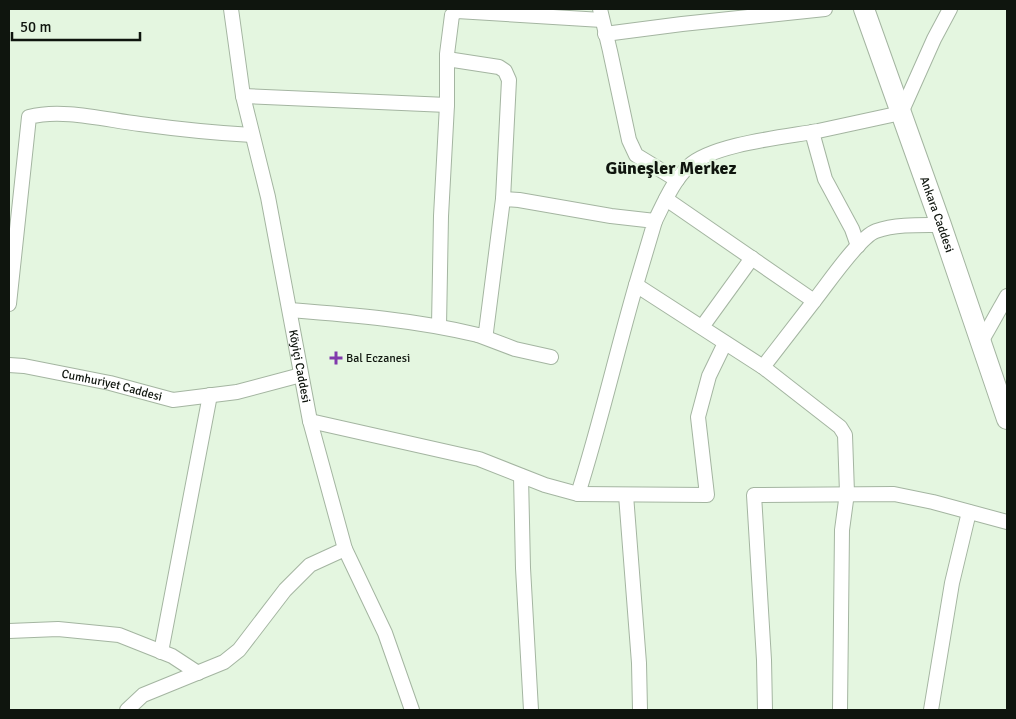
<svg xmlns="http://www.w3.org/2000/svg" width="1016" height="719" font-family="Signika,sans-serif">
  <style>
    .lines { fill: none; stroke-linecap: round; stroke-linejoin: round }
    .street-casing { stroke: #a4b5a1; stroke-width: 16 }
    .secondary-casing { stroke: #a4b5a1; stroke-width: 22 }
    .street { stroke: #fff; stroke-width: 14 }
    .secondary { stroke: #fff; stroke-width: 20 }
    .poi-dot { fill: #8039ac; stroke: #e4f6e0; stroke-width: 2 }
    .labels { text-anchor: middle; stroke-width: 5; stroke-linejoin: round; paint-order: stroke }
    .street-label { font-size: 12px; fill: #0f150e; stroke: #e4f6e0 }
    .poi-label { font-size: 12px; fill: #0f150e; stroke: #e4f6e0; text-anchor: start }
    .district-label { font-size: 18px; font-weight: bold; fill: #0f150e; stroke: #e4f6e0 }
  </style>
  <rect width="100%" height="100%" fill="#e4f6e0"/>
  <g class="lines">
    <g class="street-casing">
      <g id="street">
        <path id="s1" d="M231,9l12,87 25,101 42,224 35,128 40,84 27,77"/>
        <path d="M600,9l10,42 19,89 7,15 41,25"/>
        <path d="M605,34l77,-10 143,-15"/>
        <path d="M447,59l52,8 6,4 4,9 -6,119"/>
        <path d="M243,96l204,9v-51l5,-39 5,-4 145,9"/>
        <path d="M812,132l13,47 27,50 6,17"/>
        <path d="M666,199l148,102 -51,66"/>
        <path d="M655,221c10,-20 18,-40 34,-55 24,-22 96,-29 129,-35 27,-6 55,-12 83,-18l33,-74 16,-30"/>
        <path d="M814,301c13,-16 45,-64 62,-70 20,-7 44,-6 65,-6"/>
        <path d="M9,304l20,-187c33,-9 77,3 111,7 37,5 74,9 112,11"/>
        <path d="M290,310c63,5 126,10 188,25h5l3,-3 17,-133 16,1 92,16 44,5 -19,64"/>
        <path d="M439,326l2,-110 6,-111"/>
        <path d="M702,327l50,-69"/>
        <path d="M478,335l37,14 36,8"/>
        <path d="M981,342l26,-46"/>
        <path id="s2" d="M9,365l15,1 86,17 63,17 64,-8 64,-17"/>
        <path d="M310,421l169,38 66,26 33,9c22,-69 38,-140 58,-209l127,82 77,60 5,8 2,58 -5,37 -2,180"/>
        <path d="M521,476l2,92 8,142"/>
        <path d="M578,494l129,1 -9,-78 11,-41 16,-33"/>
        <path d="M626,495l13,168 1,47"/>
        <path d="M9,631l49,-2 61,6 53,21 26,17"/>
        <path d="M161,652l49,-257"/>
        <path d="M127,710l16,-15 81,-33 15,-12 46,-60 25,-25 35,-16"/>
        <path d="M765,710l-1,-50 -10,-165 140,-1 39,8 74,20"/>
        <path d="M931,710l21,-127 17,-71"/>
      </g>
    </g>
    <g class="secondary-casing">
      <g id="secondary">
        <path id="s3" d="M864,9l77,216 66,194"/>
      </g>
    </g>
    <use href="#street" class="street"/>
    <use href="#secondary" class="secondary"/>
  </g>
  <path class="poi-dot" d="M333.5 350.5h5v5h5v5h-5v5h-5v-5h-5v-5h5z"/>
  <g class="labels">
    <g class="street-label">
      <text dy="4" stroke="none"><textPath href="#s3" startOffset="218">Ankara Caddesi</textPath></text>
      <text dy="4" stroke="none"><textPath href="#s1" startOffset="364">Köyiçi Caddesi</textPath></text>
      <text dy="4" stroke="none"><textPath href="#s2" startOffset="105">Cumhuriyet Caddesi</textPath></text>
    </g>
    <g class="poi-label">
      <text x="346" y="362">Bal Eczanesi</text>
    </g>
    <g class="district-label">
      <text x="671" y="174">Güneşler Merkez</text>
    </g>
  </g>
  <rect width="1016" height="719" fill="none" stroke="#0f150e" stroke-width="20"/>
  <path d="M12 32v8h128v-8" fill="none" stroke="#0f150e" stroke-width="2.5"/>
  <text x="20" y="32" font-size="15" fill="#0f150e" stroke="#e4f6e0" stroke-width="4" paint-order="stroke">50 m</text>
</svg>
